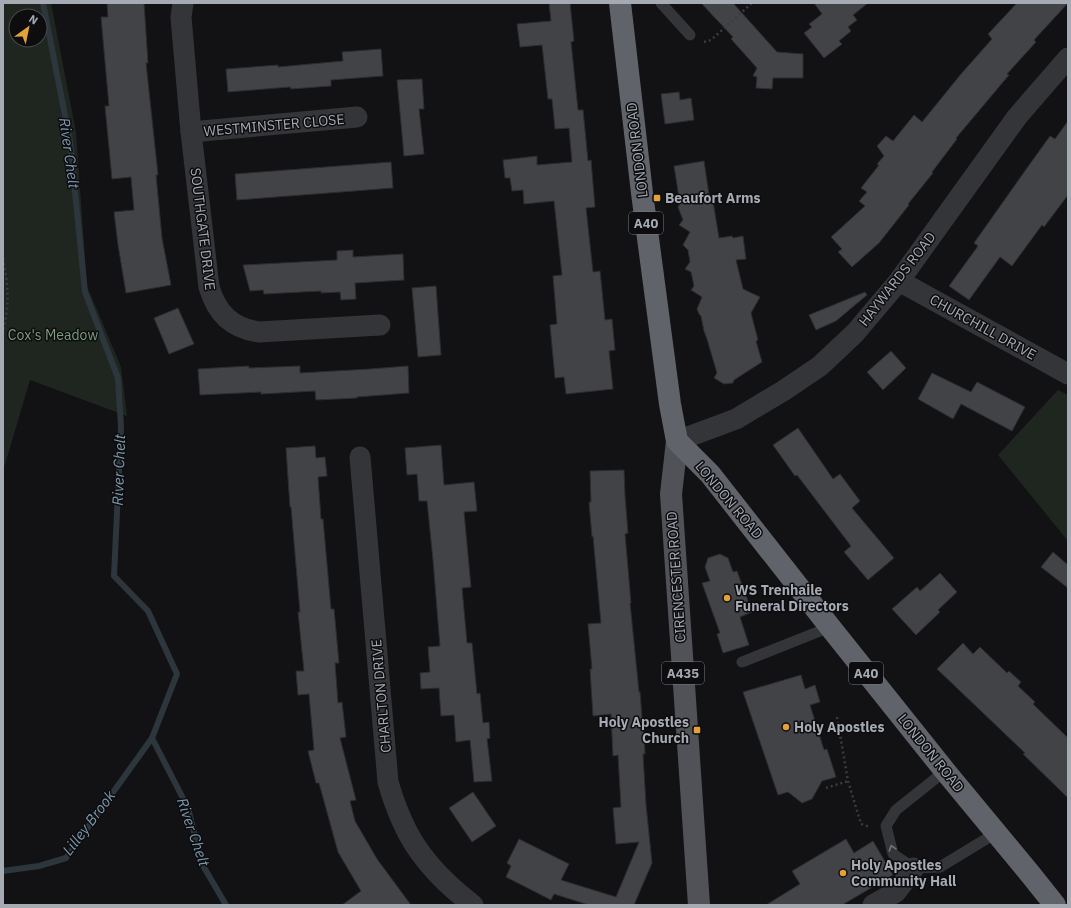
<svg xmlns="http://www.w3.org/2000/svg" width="1071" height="908" font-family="'IBM Plex Sans',sans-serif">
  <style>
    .green { fill: #1f261f; fill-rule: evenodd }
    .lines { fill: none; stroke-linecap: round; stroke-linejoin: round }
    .stream { stroke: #2d363c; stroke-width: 6 }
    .building { fill: #414347; stroke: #2c2d30 }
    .path { stroke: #3a3c3f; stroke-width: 2.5; stroke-dasharray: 2 3; stroke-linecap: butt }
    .lane { stroke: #343539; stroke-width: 11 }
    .street { stroke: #343539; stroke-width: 21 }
    .primary { stroke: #505257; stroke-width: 22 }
    .highway { stroke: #606369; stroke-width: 22 }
    .oneway { stroke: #72757c }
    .poi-dot { fill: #e5a139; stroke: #0d0d0f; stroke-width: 1.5 }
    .labels { text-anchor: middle; stroke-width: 3; stroke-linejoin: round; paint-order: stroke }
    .shield { fill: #0d0d0f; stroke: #777b82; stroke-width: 1 }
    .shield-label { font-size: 13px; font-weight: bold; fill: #a5aab3 }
    .street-label { font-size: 14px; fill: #a5aab3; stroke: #0d0d0f }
    .poi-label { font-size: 14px; font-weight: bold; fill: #a5aab3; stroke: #0d0d0f; text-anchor: start }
    .park-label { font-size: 14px; fill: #7d9d7d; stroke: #0d0d0f }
    .water-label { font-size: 15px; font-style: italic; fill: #7d99ad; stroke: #0d0d0f }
  </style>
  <rect width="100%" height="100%" fill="#121214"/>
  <g class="green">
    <path d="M3,3h48l25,129 11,154 34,81 6,49 -97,-36 -27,91zM16,16h24v24h-24z"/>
    <path d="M1058,390l10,5v146l-70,-86z"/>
  </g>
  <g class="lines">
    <g class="stream">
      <path d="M43,3l27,138 15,151 33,86 3,49 -7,149 34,35 29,63 -25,64 36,70 14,56 24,41"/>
      <path d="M3,871l36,-5 27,-8 86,-120"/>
    </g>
  </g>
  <g class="building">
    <path d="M107,3h37l4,60h-2l12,112h-2l6,63 9,47 -45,8 -8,-48 -4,-33 20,-2 -3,-33 -19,2 -7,-73h4l-8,-89h7z"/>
    <path d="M549,3h21l4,38 -3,1 7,68h5l5,51 3,-1 4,47 -9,1 7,64 7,-1 5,49 7,-1 3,31 -6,1 4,38 -47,5 -2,-17 -9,1 -5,-53 7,-1 -4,-48 9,-1 -8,-74 -30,3 -1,-14 -11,1 -2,-13h-5l-2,-18 34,-4v9l35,-3 -3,-34 -14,1 -3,-30h-4l-6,-54 -22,2 -3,-23 34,-3z"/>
    <path d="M701,3h32l44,49 26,2v24h-30l-1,11 -16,-1 1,-11 -4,-1 4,-8 -26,-29 2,-2z"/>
    <path d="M814,3h54l-15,12 4,5 -9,7 3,4 -12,10 3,3 -18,14 -20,-25 8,-6 -3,-3 13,-10z"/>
    <path d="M1017,3h51l-34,37 2,2 -29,32 2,1 -53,63 1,1 -25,33 1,1 -25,31 1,1 -30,38 -27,24 -14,-15 4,-3 -11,-12 34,-31 -6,-5 8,-9 -6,-4 18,-23 -2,-1 7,-8 -7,-10 9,-10 7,5 21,-26 8,7 39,-48 31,-35 -4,-5z"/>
    <path d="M381,49l2,27 -52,4v6l-40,3 -1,-2 -62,5 -2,-23 52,-4v2l65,-6 -1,-9z"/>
    <path d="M422,79l2,30h-5l5,45 -20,2 -7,-76z"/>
    <path d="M679,92l1,8 11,-2 3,22 -29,4 -4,-30z"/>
    <path d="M1068,121v74l-24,32 -2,-2 -30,41 -12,-9 -31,43 -20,-14 29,-40 -4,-3 53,-75 23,-32 5,3z"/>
    <path d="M704,161l5,34h3l7,43 13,-2 1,2 10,-2 3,23 -10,1 7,29 17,8 -9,16 7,27 -2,1 6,21 -28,18 -1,3 -9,1 -10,-6 3,-5 -10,-34 -3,-8 -3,-15 -2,-2 -2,-5 5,-12 -11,-7 3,-4 -3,-14 -6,-3 5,-7 -2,-12 -5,-5 7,-13 -11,-7 4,-5 -5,-13 2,-3 -6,-38z"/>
    <path d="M391,162l2,26 -156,12 -2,-26z"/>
    <path d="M353,250v7l50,-3 1,26 -49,3 1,16 -15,1 -1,-8 -19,1v-2l-57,3 -1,-4 -13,1 -7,-26 94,-5v-9z"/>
    <path d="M436,286l5,69 -23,2 -6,-69z"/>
    <path d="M865,292l2,3 -31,26 -20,9 -7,-15z"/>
    <path d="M178,308l16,36 -25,10 -15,-36z"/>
    <path d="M891,351l15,17 -23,22 -16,-18z"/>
    <path d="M249,366v2l51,-2v7l70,-4 38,-3 1,27 -52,4v1l-41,2 -1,-9 -54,3v-2l-61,3 -2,-26z"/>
    <path d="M932,373l39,19 6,-10 48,25 -13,24 -51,-27 -8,15 -35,-20z"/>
    <path d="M798,428l35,51 7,-5 20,27 -8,7 42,50 -26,22 -24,-28 7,-6 -54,-71 -2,1 -22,-31z"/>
    <path d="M441,445l3,40 30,-3 3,29 -13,1 7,75 -9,1 5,55h5l5,51 3,-1 3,30 6,-1 1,16 -3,1 5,42 -18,1 -4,-42 -14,2 -2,-27 -13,1 -2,-28 -18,1 -1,-16 10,-1 -2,-25 12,-1 -7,-86 -6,-59h-8l-2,-27 -10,1 -2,-27z"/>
    <path d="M315,446l1,12 9,-1 2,19 -9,1 3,42h2l8,90h3l5,54h-4l3,40 4,-1 4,35 -6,1 16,62 -6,1 5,20 22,38 34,46h-69l19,-14 -23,-39 -19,-69h-3l-8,-32 6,-1 -5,-56 -11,1 -2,-24h8l-6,-59h2l-9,-105h-1l-4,-59z"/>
    <path d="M624,470l1,26 3,37 -3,1 6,69h-1l9,89h1l3,39h1l1,23h-2l3,51 6,58 -18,42h-45l-35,-11 -3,6 -45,-23 5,-11 -4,-3 12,-24 50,25 -8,16 55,17 23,-55 -23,2 -3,-36 8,-1 -3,-52 -5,1 -2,-42 -18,2 -3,-47h2l-4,-45 13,-1 -8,-87 -1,1 -3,-35h2l-1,-31z"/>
    <path d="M1053,552l15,13v23l-27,-21z"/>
    <path d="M720,554l8,4 5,14 4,-1 15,41 -12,5 9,28 -26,8 -6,-19 3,-1 -18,-50 8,-2 -5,-14 3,-9z"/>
    <path d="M940,573l17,19 -19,18 2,2 -24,23 -24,-26 25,-22 3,4z"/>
    <path d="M963,643l10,11 7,-7 27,26 2,-2 12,11 -3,4 17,16 -2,2 35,34v60l-45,-44 2,-1 -88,-84z"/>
    <path d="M801,675l4,14 10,-4 5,17 -10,3 14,45 3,-1 9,28 -14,4 -10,18 -10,4 -14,-11 -10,3 -35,-103z"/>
    <path d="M473,792l23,34 -24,16 -23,-34z"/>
    <path d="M846,839l8,14 19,-12 20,34 -51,30h-76l34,-21 -8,-13z"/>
  </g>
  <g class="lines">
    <g class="path">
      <path d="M704,42l7,-2 41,-37"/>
      <path d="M3,258c5,27 7,46 0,73"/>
      <path d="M837,717l11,64 13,43 9,3"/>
      <path d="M826,788l22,-7"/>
    </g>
    <g class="lane">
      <path d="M661,3l29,32"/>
      <path d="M742,662l88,-35"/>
      <path d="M945,771l-49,39 -10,16 7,28 21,14 26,-1 56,-34"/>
    </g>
    <g class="street">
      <path d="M183,3l-2,14 10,115 18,155c8,27 23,41 50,45l121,-7"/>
      <path d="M191,132l166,-15"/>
      <path d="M899,281l169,93"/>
      <path d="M677,441l59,-22 47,-28 37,-25 35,-33 44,-52 118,-164 51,-59"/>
      <path d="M360,457l28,325c4,14 9,28 15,41 15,34 41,60 70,82"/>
      <path d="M873,905l23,-13 18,-24"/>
    </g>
    <path class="primary" d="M677,441l-6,53 28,411"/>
    <path class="highway" d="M620,3l22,190 28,211 7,37 33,33 120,153 115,144 86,104 24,30"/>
  </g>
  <defs><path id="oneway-chevron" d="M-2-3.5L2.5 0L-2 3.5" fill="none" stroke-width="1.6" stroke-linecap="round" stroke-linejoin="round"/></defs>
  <use class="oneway" href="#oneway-chevron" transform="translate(892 848) rotate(-108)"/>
  <g class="poi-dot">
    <rect x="653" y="194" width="8" height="8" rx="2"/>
    <circle cx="727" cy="598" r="4"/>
    <circle cx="786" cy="727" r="4"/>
    <rect x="693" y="726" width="8" height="8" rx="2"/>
    <circle cx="843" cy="873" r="4"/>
  </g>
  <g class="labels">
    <g class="shield">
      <rect x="629" y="212" width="34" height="22" rx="3"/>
      <rect x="662" y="662" width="42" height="22" rx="3"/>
      <rect x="849" y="662" width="34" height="22" rx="3"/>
    </g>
    <g class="shield-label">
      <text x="646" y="228">A40</text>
      <text x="683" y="678">A435</text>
      <text x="866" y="678">A40</text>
    </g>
    <g class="street-label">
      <text transform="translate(274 125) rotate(-5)" y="5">WESTMINSTER CLOSE</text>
      <text transform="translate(637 150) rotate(-97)" y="5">LONDON ROAD</text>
      <text transform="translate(203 229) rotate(83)" y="5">SOUTHGATE DRIVE</text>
      <text transform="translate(897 279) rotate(-52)" y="5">HAYWARDS ROAD</text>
      <text transform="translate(983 327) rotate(29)" y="5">CHURCHILL DRIVE</text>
      <text transform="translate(729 500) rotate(50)" y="5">LONDON ROAD</text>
      <text transform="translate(676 577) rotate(-94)" y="5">CIRENCESTER ROAD</text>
      <text transform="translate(381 696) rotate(-95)" y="5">CHARLTON DRIVE</text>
      <text transform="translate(931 753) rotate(51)" y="5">LONDON ROAD</text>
    </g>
    <g class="poi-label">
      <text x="665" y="203">Beaufort Arms</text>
      <text x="735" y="595">WS Trenhaile<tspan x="735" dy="16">Funeral Directors</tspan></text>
      <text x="689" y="727" text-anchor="end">Holy Apostles<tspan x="689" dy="16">Church</tspan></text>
      <text x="794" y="732">Holy Apostles</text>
      <text x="851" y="870">Holy Apostles<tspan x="851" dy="16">Community Hall</tspan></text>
    </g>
    <g class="park-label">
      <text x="53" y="340">Cox's Meadow</text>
    </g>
    <g class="water-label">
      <text transform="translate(69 153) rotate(82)" y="5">River Chelt</text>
      <text transform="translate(119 470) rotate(-88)" y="5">River Chelt</text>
      <text transform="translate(89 823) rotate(-53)" y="5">Lilley Brook</text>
      <text transform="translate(193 832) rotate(71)" y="5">River Chelt</text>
    </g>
  </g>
  <rect width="1071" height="908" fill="none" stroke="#a5aab3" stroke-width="8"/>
  <g transform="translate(28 28) rotate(33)"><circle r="19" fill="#0d0d0f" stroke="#4a4c51"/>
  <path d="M0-3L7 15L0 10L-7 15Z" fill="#e5a139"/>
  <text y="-6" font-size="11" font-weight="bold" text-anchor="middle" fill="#a5aab3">N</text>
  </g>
</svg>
